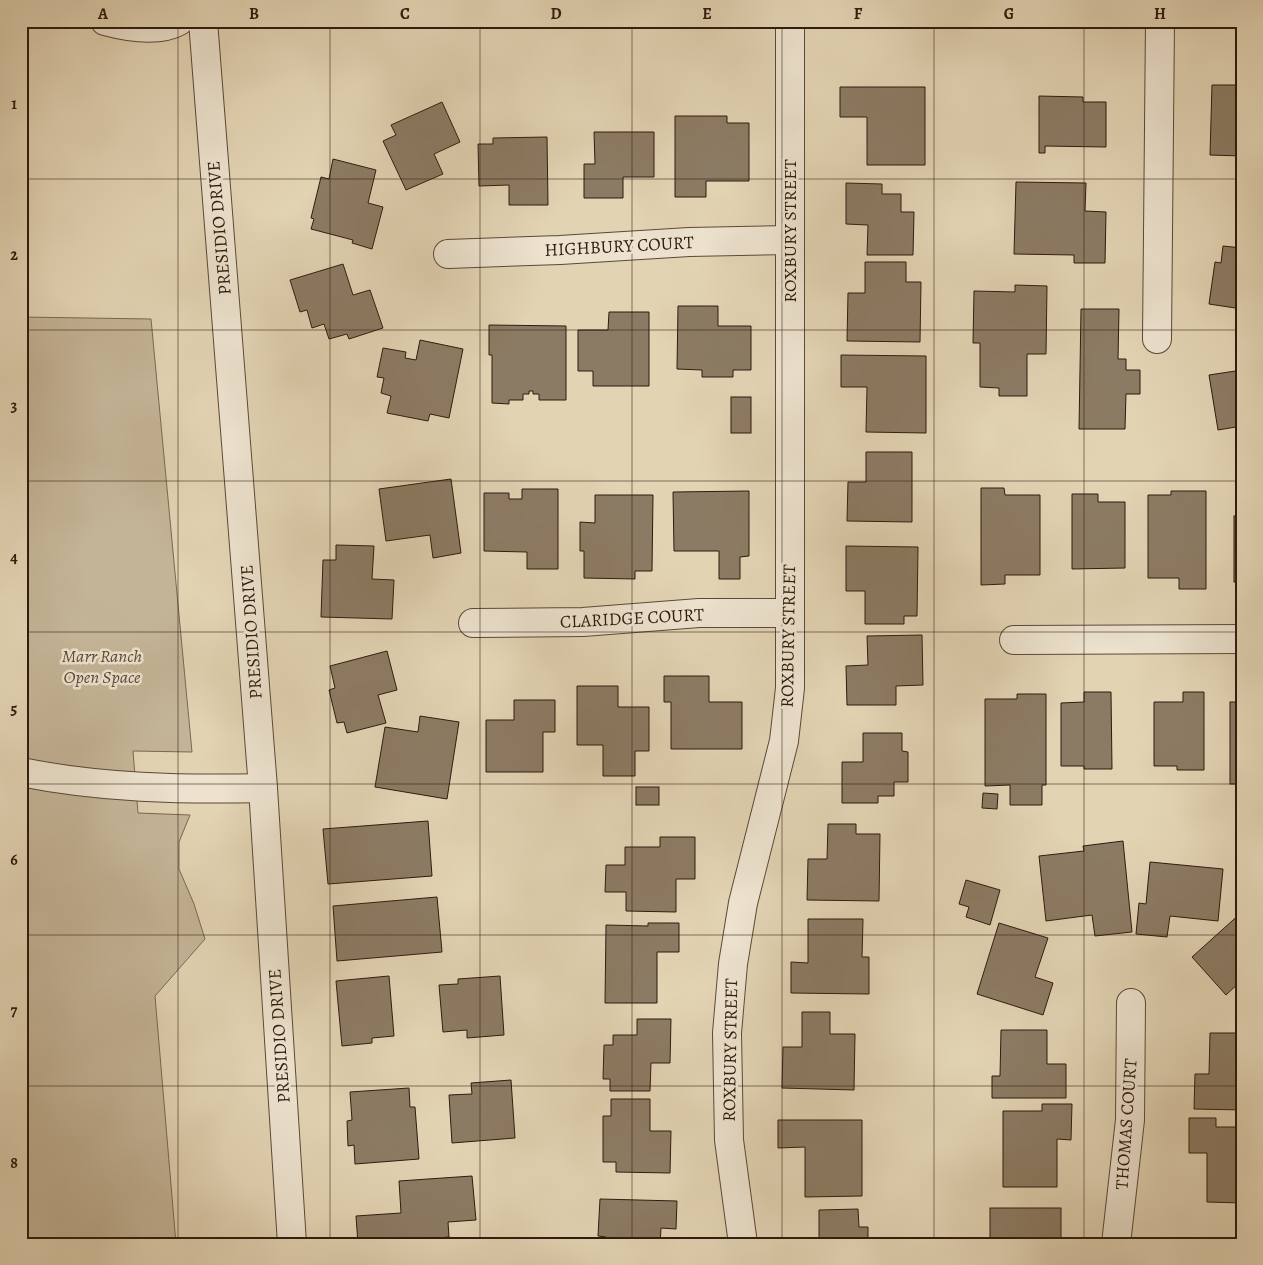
<svg xmlns="http://www.w3.org/2000/svg" width="1263" height="1265" font-family="Alegreya,serif">
  <style>
    .green { fill: #c4b497; stroke: #7a6852 }
    .building { fill: #8c7b64; stroke: #2f1b0e }
    .lines { fill: none; stroke-linecap: round; stroke-linejoin: round }
    .minor-casing { stroke: #5c4937; stroke-width: 30 }
    .minor { stroke: #ece2ce; stroke-width: 28 }
    .grid { fill: none; stroke: #2f1b0e; stroke-width: 1; stroke-opacity: 0.55 }
    .labels { text-anchor: middle; stroke-width: 5; stroke-linejoin: round; paint-order: stroke }
    .street-label { font-size: 18px; fill: #2f1b0e; stroke: #ece2ce }
    .park-label { font-size: 18px; font-style: italic; fill: #5c4937; stroke: #ece2ce }
    .neatline { fill: none; stroke: #2f1b0e; stroke-width: 2 }
    .grid-label { font-size: 16px; text-anchor: middle; font-weight: bold; fill: #2f1b0e }
  </style>
  <rect width="100%" height="100%" fill="#e2d3b3"/>
  <filter id="stains"><feTurbulence type="fractalNoise" baseFrequency=".004" numOctaves="4"/><feColorMatrix values="0 0 0 0 .2 0 0 0 0 .09 0 0 0 0 .02 0 0 0 .5 -.17"/></filter>
  <radialGradient id="worn" r=".72"><stop offset=".6" stop-color="#630" stop-opacity="0"/><stop offset="1" stop-color="#630" stop-opacity=".3"/></radialGradient>
  <path class="green" d="M21,317l130,2 41,433 -59,-1 5,62 52,2 -11,27v27l15,35 11,35 -50,57 21,248h-155z"/>
  <g class="building">
    <path d="M1212,85h30v71l-32,-1z"/>
    <path d="M840,87h85v78h-58v-48h-27z"/>
    <path d="M1039,96l44,1v5h23v45l-61,-1v7h-6z"/>
    <path d="M442,102l18,40 -26,12 9,20 -37,16 -23,-49 13,-6 -5,-10z"/>
    <path d="M675,116h52v7h22v58h-43v16h-31z"/>
    <path d="M594,132h60v45h-31v21h-39v-34h11z"/>
    <path d="M547,137l1,68h-39v-20l-30,1 -1,-42h15v-6z"/>
    <path d="M333,159l43,11 -8,33 15,4 -11,42 -20,-6 1,-3 -42,-11 3,-10 -3,-1 10,-41 8,2z"/>
    <path d="M1016,182l70,1 -1,28 21,1 -1,51h-31v-8l-60,-1z"/>
    <path d="M846,183l36,1v10h19v18h13l-1,43h-46l1,-30 -22,-1z"/>
    <path d="M1223,246l19,2v61l-33,-5 6,-42 6,1z"/>
    <path d="M865,262h41v20h15l-1,60 -73,-1 1,-48h17z"/>
    <path d="M343,264l10,31 17,-5 13,38 -34,11 -2,-5 -18,5 -5,-15 -12,4 -5,-18 -7,2 -10,-32z"/>
    <path d="M1015,285l32,1 -1,68h-19v42h-28v-8l-19,-1v-44h-7l1,-52 41,1z"/>
    <path d="M678,306h40v20h33v44h-18v7h-31v-7l-25,-1z"/>
    <path d="M1081,309h38l-1,50h8v11h14v24h-14l-1,35h-46z"/>
    <path d="M609,312h40v74h-56v-15h-15v-41h30z"/>
    <path d="M489,325l77,1v74h-27v-6h-6v-3h-4v3h-6v6h-14v4l-17,-1v-48h-3z"/>
    <path d="M420,340l43,9 -14,69 -19,-4 -2,7 -41,-8 4,-17 -10,-3 3,-15 -7,-1 6,-29 23,4 -1,6 11,2z"/>
    <path d="M841,355l85,1v77l-60,-1 1,-45h-26z"/>
    <path d="M1242,370v56l-24,4 -9,-55z"/>
    <rect x="731" y="397" width="20" height="36"/>
    <path d="M866,452h46v70l-65,-1 1,-39h18z"/>
    <path d="M451,479l10,74 -28,5 -3,-23 -44,6 -7,-52z"/>
    <path d="M981,488h23l1,7h35v80h-35v9l-24,1z"/>
    <path d="M522,489h36v80h-31v-17l-43,-1v-58h25v6h13z"/>
    <path d="M749,491v65l-9,1v22h-21v-28h-45l-1,-59z"/>
    <path d="M1171,491h35v98h-27v-11h-31v-83h23z"/>
    <path d="M1072,494h26v8h27v66l-53,1z"/>
    <path d="M595,495h58l-1,76h-17v8l-51,-1v-27h-4v-29l15,1z"/>
    <rect x="1234" y="516" width="8" height="66"/>
    <path d="M336,545l38,1 -2,33 22,1 -2,39 -71,-2 2,-57h13z"/>
    <path d="M846,546l72,1 -1,69h-13v8h-39v-33h-19z"/>
    <path d="M922,635l1,50 -27,1v19h-49l-1,-39 22,-1 -1,-29z"/>
    <path d="M387,651l10,39 -19,5 8,28 -39,10 -3,-11 -7,1 -8,-33 6,-2 -5,-22z"/>
    <path d="M664,676h45v26h33v47h-71v-47h-7z"/>
    <path d="M577,686h41v21h31v44h-14v25h-32v-31h-26z"/>
    <path d="M1084,692h27l1,77h-28v-3h-23v-63l23,-1z"/>
    <path d="M1183,692h21v78h-27v-4h-23v-64h29z"/>
    <path d="M1017,694h29v91h-4v20h-32v-20l-25,1v-87h32z"/>
    <path d="M514,700h41v32h-12v40h-57v-52h28z"/>
    <rect x="1230" y="702" width="12" height="82"/>
    <path d="M420,716l39,6 -12,77 -72,-12 10,-60 33,5z"/>
    <path d="M863,733h39v18l6,1v30h-14v14h-16v7h-36v-41h21z"/>
    <rect x="636" y="787" width="23" height="18"/>
    <path d="M983,793l15,1 -1,15 -15,-1z"/>
    <path d="M428,821l4,55 -104,8 -5,-55z"/>
    <path d="M828,824h28v10h24l-1,67 -72,-1 1,-41h19z"/>
    <path d="M660,837h35v42h-19v33l-50,-1v-19h-21l1,-27h19v-18h35z"/>
    <path d="M1123,841l9,91 -37,4 -3,-21 -46,6 -7,-65 45,-5 -1,-5z"/>
    <path d="M1150,862l73,7 -5,52 -48,-5 -3,21 -31,-3 3,-31 7,1z"/>
    <path d="M966,880l34,10 -10,35 -24,-8 3,-10 -10,-3z"/>
    <path d="M437,897l5,55 -105,9 -4,-55z"/>
    <path d="M1242,912v68l-16,15 -34,-38z"/>
    <path d="M808,919h55l-1,38h7v37l-78,-1v-31l17,1z"/>
    <path d="M648,923h31v29h-22v51h-52l1,-78 42,1z"/>
    <path d="M999,923l49,15 -13,39 18,6 -10,32 -66,-21z"/>
    <path d="M389,976l5,60 -22,2v5l-30,3 -6,-65z"/>
    <path d="M500,976l4,59 -37,3v-8l-24,2 -4,-47 19,-1v-5z"/>
    <path d="M802,1012h28v22h25l-1,56 -72,-2 1,-41h19z"/>
    <path d="M637,1019h34l-1,44h-19l-1,28h-40v-12h-7l1,-34h9v-10h24z"/>
    <path d="M1001,1030h46v34h19v34h-74v-22h8z"/>
    <path d="M1210,1033h32v77l-48,-1 1,-35h14z"/>
    <path d="M511,1080l4,58 -63,5 -3,-48 23,-1 -1,-11z"/>
    <path d="M409,1088l1,19h5l4,52 -64,5 -1,-19 -6,1 -1,-25 5,-1 -2,-28z"/>
    <path d="M611,1099h39v32h21l-1,42 -54,-1v-10h-13v-46h8z"/>
    <path d="M1042,1104h30l-1,36 -14,-1v48h-54v-76h39z"/>
    <path d="M1189,1118h27v9h26v76l-35,-1v-49h-18z"/>
    <path d="M778,1120h84v76l-57,1v-50l-27,1z"/>
    <path d="M472,1176l4,44 -28,2 1,15 -21,2 1,5h-71l-2,-28 45,-3 -2,-32z"/>
    <path d="M600,1199l77,2 -1,28 -15,-1 -1,16h-54v-7l-8,-1z"/>
    <rect x="990" y="1208" width="71" height="36"/>
    <path d="M858,1209l1,18h9v17h-70v-3h21v-31z"/>
  </g>
  <g class="lines">
    <g class="minor-casing">
      <g id="minor">
        <path d="M105,21c22,6 53,12 74,0"/>
        <path d="M203,21l60,767 29,456"/>
        <path d="M448,254l112,-4 129,-8 101,-2"/>
        <path d="M1157,339l3,-318"/>
        <path d="M473,623l110,-1 116,-9h91"/>
        <path d="M1014,640l228,-1"/>
        <path d="M21,772c79,16 161,18 242,16"/>
        <path d="M743,1244l-14,-104 -2,-107 6,-69 10,-61 41,-162 6,-53v-667"/>
        <path d="M1116,1244l14,-124 1,-117"/>
      </g>
    </g>
    <use href="#minor" class="minor"/>
  </g>
  <path class="grid" d="M178,21v1223M330,21v1223M480,21v1223M632,21v1223M782,21v1223M934,21v1223M1084,21v1223M21,179h1221M21,330h1221M21,481h1221M21,632h1221M21,784h1221M21,935h1221M21,1086h1221"/>
  <g class="labels">
    <g class="street-label">
      <text transform="translate(219 228) rotate(-95)" y="6">PRESIDIO DRIVE</text>
      <text transform="translate(790 231) rotate(-90)" y="6">ROXBURY STREET</text>
      <text transform="translate(619 246) rotate(-3)" y="6">HIGHBURY COURT</text>
      <text transform="translate(632 618) rotate(-3)" y="6">CLARIDGE COURT</text>
      <text transform="translate(251 632) rotate(-94)" y="6">PRESIDIO DRIVE</text>
      <text transform="translate(788 636) rotate(-89)" y="6">ROXBURY STREET</text>
      <text transform="translate(279 1036) rotate(-94)" y="6">PRESIDIO DRIVE</text>
      <text transform="translate(730 1050) rotate(-89)" y="6">ROXBURY STREET</text>
      <text transform="translate(1126 1124) rotate(-86)" y="6">THOMAS COURT</text>
    </g>
    <g class="park-label">
      <text x="102" y="662">Marr Ranch<tspan x="102" dy="21">Open Space</tspan></text>
    </g>
  </g>
  <rect width="1263" height="1265" fill="none" stroke="#e2d3b3" stroke-width="55"/>
  <rect x="28" y="28" width="1208" height="1210" class="neatline"/>
  <g class="grid-label">
    <text x="103" y="19">A</text>
    <text x="254" y="19">B</text>
    <text x="405" y="19">C</text>
    <text x="556" y="19">D</text>
    <text x="707" y="19">E</text>
    <text x="858" y="19">F</text>
    <text x="1009" y="19">G</text>
    <text x="1160" y="19">H</text>
    <text x="14" y="109">1</text>
    <text x="14" y="260">2</text>
    <text x="14" y="411">3</text>
    <text x="14" y="563">4</text>
    <text x="14" y="714">5</text>
    <text x="14" y="865">6</text>
    <text x="14" y="1016">7</text>
    <text x="14" y="1168">8</text>
  </g>
  <rect width="100%" height="100%" filter="url(#stains)"/>
  <rect width="100%" height="100%" fill="url(#worn)"/>
</svg>
